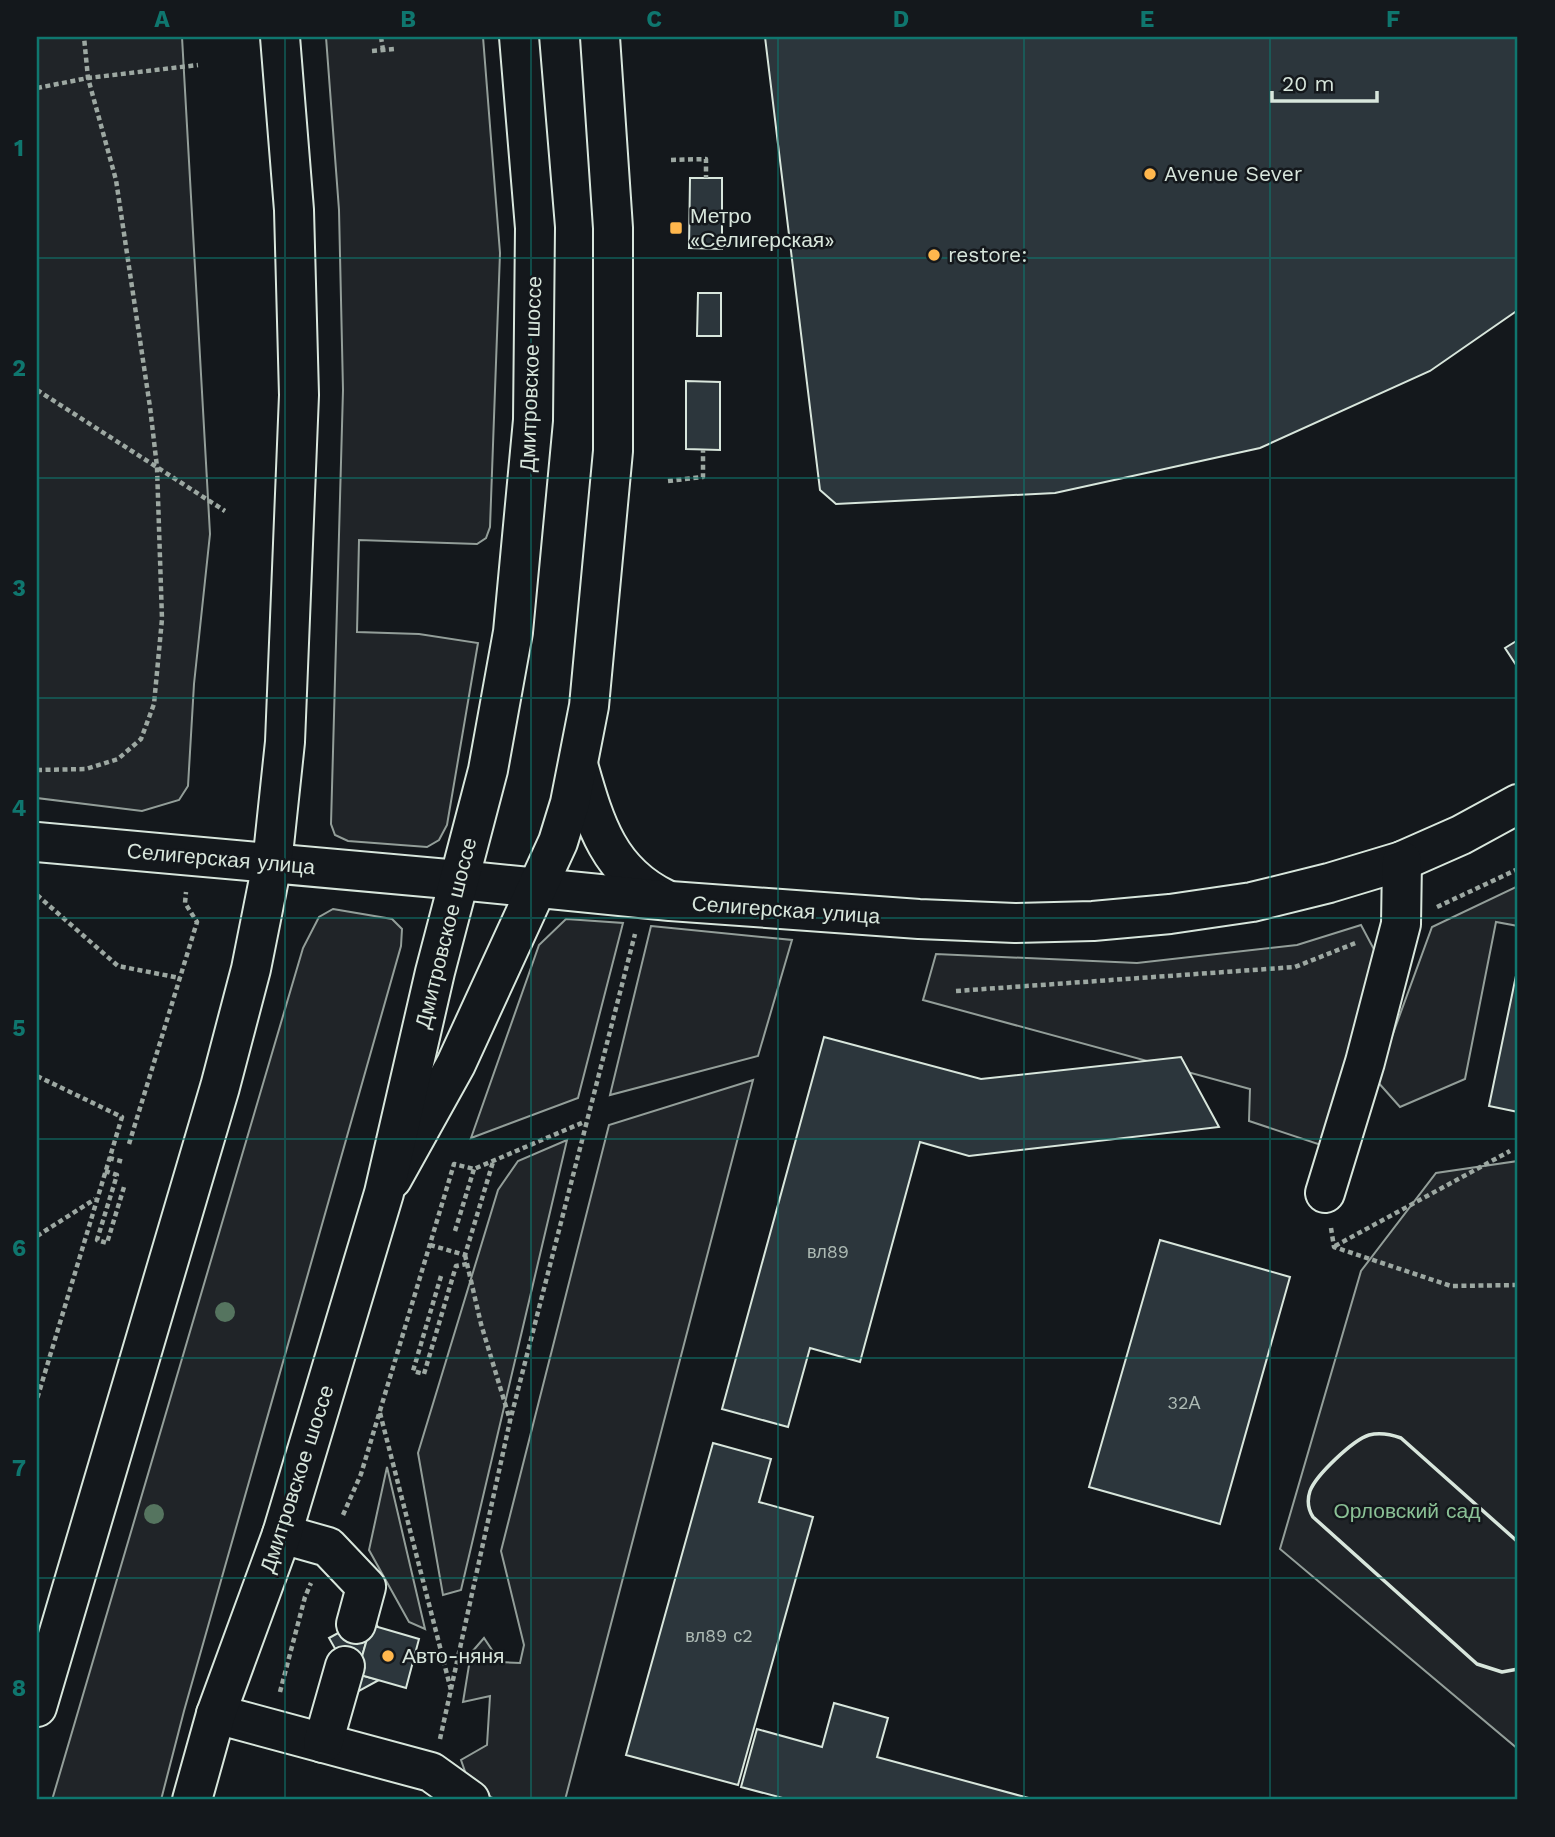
<svg xmlns="http://www.w3.org/2000/svg" width="1555" height="1837" font-family="'Work Sans',sans-serif">
  <style>
    .green { fill: #202428; stroke: #939e99; stroke-width: 2 }
    .building { fill: #2c363c; stroke: #d8e6dc; stroke-width: 2 }
    .lines { fill: none; stroke-linecap: round; stroke-linejoin: round }
    .minor-casing { stroke: #d8e6dc; stroke-width: 42 }
    .major-casing { stroke: #d8e6dc; stroke-width: 42 }
    .path { stroke: #9da8a2; stroke-width: 4.5; stroke-dasharray: 5 3.5; stroke-linecap: butt }
    .minor { stroke: #14181c; stroke-width: 38 }
    .major { stroke: #14181c; stroke-width: 38 }
    .wall { stroke: #d8e6dc; stroke-width: 3.5 }
    .tree { fill: #55745f }
    .grid { fill: none; stroke: #0f766e; stroke-width: 2; stroke-opacity: 0.55 }
    .poi-dot { fill: #ffb74d; stroke: #14181c; stroke-width: 2.5 }
    .labels { text-anchor: middle; stroke-width: 5; stroke-linejoin: round; paint-order: stroke }
    .number-label { font-size: 18px; fill: #adbab4 }
    .poi-label { font-size: 21px; fill: #d8e6dc; stroke: #14181c; text-anchor: start }
    .street-label { font-size: 21px; fill: #d8e6dc; stroke: #14181c }
    .park-label { font-size: 21px; fill: #8ac095; stroke: #14181c }
    .neatline { fill: none; stroke: #0f766e; stroke-width: 2.5 }
    .grid-label { font-size: 23px; text-anchor: middle; font-weight: bold; fill: #0f766e }
  </style>
  <rect width="100%" height="100%" fill="#14181c"/>
  <g class="green">
    <path d="M37,37h145l28,497 -16,150 -6,102 -9,14 -37,11 -105,-13z"/>
    <path d="M326,37h157l17,216 -10,274 -4,11 -9,6 -118,-4 -2,92 62,2 59,9 -31,182 -8,15 -12,7 -79,-6 -13,-6 -4,-11 12,-434 -4,-180z"/>
    <path d="M1518,886v40l-22,-4 -31,157 -65,28 -24,-27 56,-153z"/>
    <path d="M333,909l59,10 10,10 -1,17 -217,765 -23,89h-109l251,-852 16,-31z"/>
    <path d="M566,919l57,4 -45,175 -107,40 68,-193z"/>
    <path d="M1361,925l16,30 -56,190 -72,-24 1,-32 -327,-89 13,-46 201,9 160,-18z"/>
    <path d="M651,926l141,14 -34,116 -148,39z"/>
    <path d="M753,1080l-188,720h-69l-27,-17 -8,-23 26,-15 3,-49 -27,6 8,-49 13,-15 16,24 20,1 4,-18 -23,-94 108,-426z"/>
    <path d="M567,1140l-106,450 -18,5 -25,-142 80,-263 20,-29z"/>
    <path d="M1518,1161v588l-238,-200 81,-278 75,-98z"/>
    <path d="M387,1467l38,162 -16,-7 -40,-72z"/>
  </g>
  <g class="building">
    <path d="M765,37h753v273l-88,61 -170,77 -205,45 -219,11 -16,-14z"/>
    <path d="M690,178h32v71l-33,-1z"/>
    <path d="M698,293h23v43h-24z"/>
    <path d="M686,381l34,1v68l-34,-1z"/>
    <path d="M1518,640v28l-13,-20z"/>
    <path d="M1518,966v146l-29,-6z"/>
    <path d="M824,1037l157,42 200,-22 38,70 -250,29 -49,-14 -60,220 -50,-14 -22,79 -66,-18z"/>
    <path d="M1160,1240l130,37 -70,247 -131,-37z"/>
    <path d="M713,1443l58,16 -12,43 54,15 -75,268 -112,-30z"/>
    <path d="M371,1615l7,12 -7,-2 -14,49 22,6 -20,11 -30,-53z"/>
    <path d="M371,1625l48,14 -13,49 -49,-14z"/>
    <path d="M834,1703l54,15 -11,39 159,43h-246l-49,-13 16,-58 65,18z"/>
  </g>
  <g class="lines">
    <g class="minor-casing">
      <g id="minor">
        <path d="M579,768c16,56 30,104 86,131"/>
        <path d="M37,842l422,38 211,21 249,18 96,4 78,-2 77,-7 82,-12 77,-19 73,-22 59,-26 57,-31"/>
        <path d="M392,1179l64,-115 102,-222 12,-39 19,-97 24,-255v-223l-13,-191"/>
        <path d="M1325,1193l40,-131 36,-138 1,-63"/>
        <path d="M282,1534l46,13 38,40 -10,37"/>
        <path d="M216,1714l215,58 39,28"/>
        <path d="M323,1743l22,-77"/>
      </g>
    </g>
    <g class="major-casing">
      <g id="major">
        <path d="M37,1707l183,-620 31,-118 21,-105 13,-122 14,-347 -5,-185 -14,-173"/>
        <path d="M192,1800l24,-86 66,-180 102,-341 51,-221 53,-202 25,-138 20,-212 2,-192 -16,-191"/>
      </g>
    </g>
    <g class="path">
      <path d="M381,37l2,13"/>
      <path d="M372,51l23,-2"/>
      <path d="M37,88l51,-10 110,-13"/>
      <path d="M671,160l35,-1v19"/>
      <path d="M37,390l188,121"/>
      <path d="M668,481l35,-4v-27"/>
      <path d="M37,770l49,-1 32,-10 23,-20 13,-35 8,-85 -5,-152 -7,-60 -34,-227 -28,-102 -4,-41"/>
      <path d="M37,895l81,71 62,12"/>
      <path d="M1437,907l81,-38"/>
      <path d="M956,991l339,-24 63,-25"/>
      <path d="M37,1076l85,41 -85,282"/>
      <path d="M129,1144l68,-222 -12,-19 1,-11"/>
      <path d="M109,1158l15,4"/>
      <path d="M105,1171l12,4 -20,65 10,3 17,-56"/>
      <path d="M1331,1228l3,19 117,39 67,-1"/>
      <path d="M455,1231l19,-62"/>
      <path d="M37,1236l58,-37"/>
      <path d="M430,1245l35,10 28,-93"/>
      <path d="M1335,1246l175,-95"/>
      <path d="M465,1255l16,69 29,96"/>
      <path d="M441,1276l-28,95 11,3 32,-108 11,-2"/>
      <path d="M380,1413l71,277"/>
      <path d="M343,1515l18,-41 93,-310 20,5 110,-47"/>
      <path d="M280,1692l25,-95 6,-14"/>
      <path d="M440,1739l70,-318 125,-487"/>
    </g>
    <use href="#minor" class="minor"/>
    <use href="#major" class="major"/>
    <path class="wall" d="M1518,1542l-117,-104c-11,-4 -21,-6 -32,-3 -16,5 -53,40 -59,56 -3,9 -2,18 3,26l164,147 25,8 16,-3"/>
  </g>
  <g class="tree">
    <circle cx="225" cy="1312" r="10"/>
    <circle cx="154" cy="1514" r="10"/>
  </g>
  <path class="grid" d="M285,37v1763M531,37v1763M778,37v1763M1024,37v1763M1270,37v1763M37,258h1481M37,478h1481M37,698h1481M37,918h1481M37,1139h1481M37,1358h1481M37,1578h1481"/>
  <g class="poi-dot">
    <circle cx="1150" cy="174" r="7"/>
    <rect x="669" y="221" width="14" height="14" rx="3.5"/>
    <circle cx="934" cy="255" r="7"/>
    <circle cx="388" cy="1656" r="7"/>
  </g>
  <g class="labels">
    <g class="number-label">
      <text x="828" y="1258">вл89</text>
      <text x="1184" y="1409">32А</text>
      <text x="719" y="1642">вл89 с2</text>
    </g>
    <g class="poi-label">
      <text x="1164" y="181">Avenue Sever</text>
      <text x="690" y="223">Метро<tspan x="690" dy="24">«Селигерская»</tspan></text>
      <text x="948" y="262">restore:</text>
      <text x="402" y="1663">Авто-няня</text>
    </g>
    <g class="street-label">
      <text transform="translate(531 374) rotate(-88)" y="7">Дмитровское шоссе</text>
      <text transform="translate(221 859) rotate(5)" y="7">Селигерская улица</text>
      <text transform="translate(786 910) rotate(4)" y="7">Селигерская улица</text>
      <text transform="translate(446 933) rotate(-76)" y="7">Дмитровское шоссе</text>
      <text transform="translate(297 1479) rotate(-72)" y="7">Дмитровское шоссе</text>
    </g>
    <g class="park-label">
      <text x="1407" y="1518">Орловский сад</text>
    </g>
  </g>
  <rect width="1555" height="1837" fill="none" stroke="#14181c" stroke-width="77"/>
  <path d="M1272 91v10h105v-10" fill="none" stroke="#d8e6dc" stroke-width="3.5"/>
  <text x="1282" y="91" font-size="21" fill="#d8e6dc" stroke="#14181c" stroke-width="5" paint-order="stroke">20 m</text>
  <rect x="38" y="38" width="1478" height="1760" class="neatline"/>
  <g class="grid-label">
    <text x="162" y="27">A</text>
    <text x="408" y="27">B</text>
    <text x="654" y="27">C</text>
    <text x="901" y="27">D</text>
    <text x="1147" y="27">E</text>
    <text x="1393" y="27">F</text>
    <text x="19" y="156">1</text>
    <text x="19" y="376">2</text>
    <text x="19" y="596">3</text>
    <text x="19" y="816">4</text>
    <text x="19" y="1036">5</text>
    <text x="19" y="1256">6</text>
    <text x="19" y="1476">7</text>
    <text x="19" y="1696">8</text>
  </g>
</svg>
